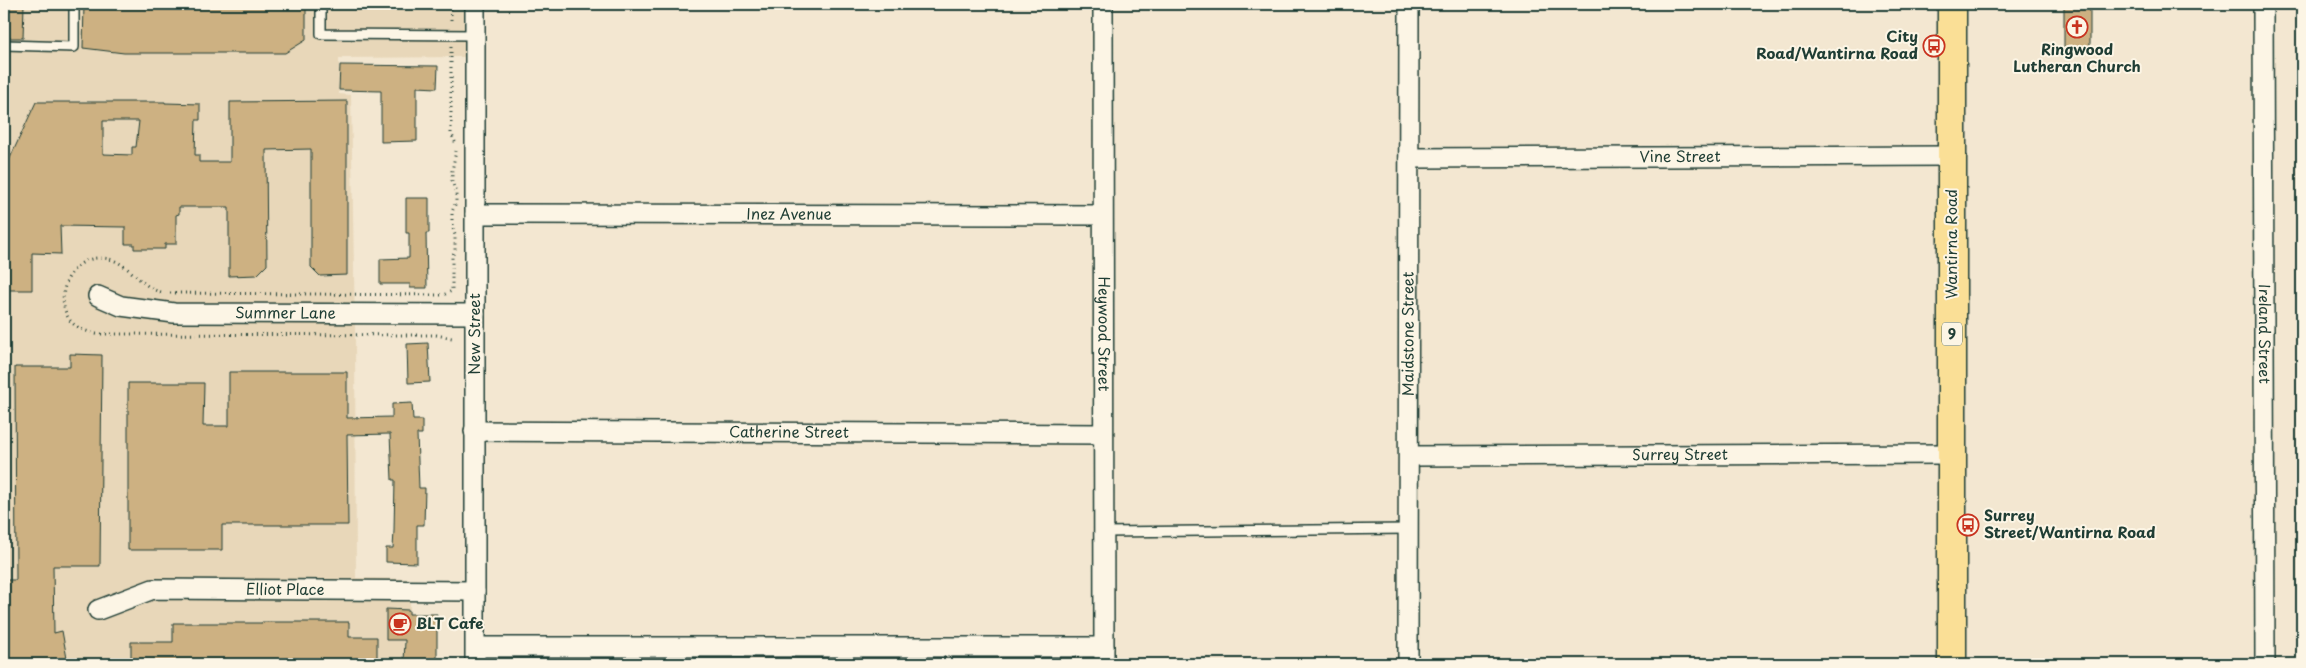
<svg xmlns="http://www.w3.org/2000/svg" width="2306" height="668" font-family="'Playpen Sans',sans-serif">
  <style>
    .built { fill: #e8d7b9 }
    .building { fill: #cdb182; stroke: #1f3d34; fill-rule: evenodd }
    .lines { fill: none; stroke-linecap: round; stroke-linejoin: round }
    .lane-casing { stroke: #1f3d34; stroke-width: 12 }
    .street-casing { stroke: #1f3d34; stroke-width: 22 }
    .primary-casing { stroke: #1f3d34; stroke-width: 31 }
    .path { stroke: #1f3d34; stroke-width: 3; stroke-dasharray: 1 4; stroke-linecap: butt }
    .lane { stroke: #fcf5e5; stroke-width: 9 }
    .street { stroke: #fcf5e5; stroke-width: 19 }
    .primary { stroke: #fadf96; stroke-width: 28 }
    .labels { text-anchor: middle; stroke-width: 4; stroke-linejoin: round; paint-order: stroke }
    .shield { fill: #fcf5e5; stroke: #617469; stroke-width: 1 }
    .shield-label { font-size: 14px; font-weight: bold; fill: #1f3d34 }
    .poi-label { font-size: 15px; font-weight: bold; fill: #1f3d34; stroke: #fcf5e5; text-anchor: start }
    .street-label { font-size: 15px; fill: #1f3d34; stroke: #fcf5e5 }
  </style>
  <rect width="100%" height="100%" fill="#f3e7d1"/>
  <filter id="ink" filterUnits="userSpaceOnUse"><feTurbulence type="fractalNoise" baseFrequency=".02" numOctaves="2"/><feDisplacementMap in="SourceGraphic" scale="10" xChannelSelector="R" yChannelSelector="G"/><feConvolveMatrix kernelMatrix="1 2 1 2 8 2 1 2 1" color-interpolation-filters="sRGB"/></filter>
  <g filter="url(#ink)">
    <path class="built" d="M4,4h462v53l-127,1v36l12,1 4,236 1,247 54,1v63h-6v22h-400v-554l3,-6 -3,-2z"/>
    <g class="building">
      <path d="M4,4h20l-1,34h-19z"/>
      <path d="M84,4h222v36l-21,13h-161l-41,-5z"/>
      <rect x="2064" y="4" width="26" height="47"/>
      <path d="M340,65l98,1 -1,22 -20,-1v54l-36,1v-51l-42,-1z"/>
      <path d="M347,101v174l-27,1 -9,-9v-118l-45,1 1,115 -10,10 -28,1v-69h-50v7l-3,1v29h-11v5h-31v-5h-9v-17l-65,-1 1,28 -29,-1v37h-28v-119l32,-69h129v1l35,1v16h-4l-1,35h4v7h31v-60zM103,121h36l-3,26h-4v8l-29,-1z"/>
      <path d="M406,198h23v35h-3l1,55h-17v-4h-30v-25l29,-1v-25h-3z"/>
      <path d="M428,343l2,39 -22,1 -1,-39z"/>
      <path d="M70,354l32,1 -2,211h-47l1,67 8,-2 6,33h-64v-84h12l-1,-213h55z"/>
      <path d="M229,372h118v46l45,-1v-13l20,-1 1,17h9v14h-5l2,54h6l-1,37h-7v38l-31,-1v-14h7l1,-17 1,-51h-3l-2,-46 -43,1 1,90h-126v25h-94v-167h76l-1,43h26z"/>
      <path d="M386,609l23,1v4h28v50h-33l1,-24h-19z"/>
      <path d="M262,622h87v15h28v27h-246v-22h42v-19h89z"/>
    </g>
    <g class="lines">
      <g class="lane-casing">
        <g id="lane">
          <path d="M321,4v30l154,1"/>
          <path d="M4,45l70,2v-43"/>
          <path d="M1103,532l306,-3"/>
        </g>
      </g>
      <g class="street-casing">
        <g id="street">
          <path d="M475,4v660"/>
          <path id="s1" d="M1103,4l1,660"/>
          <path id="s2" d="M2263,4l2,660"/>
          <path id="s3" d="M1409,158l543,-2"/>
          <path id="s4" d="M475,214l627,1"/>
          <path id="s5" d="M98,296l23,10 53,7 301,1"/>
          <path id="s6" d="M474,431l629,3"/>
          <path id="s7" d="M1409,456l542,-2"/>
          <path id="s8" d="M98,610l55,-21 322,2"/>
          <path d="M476,647h628"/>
          <path id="s9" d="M1408,664l1,-660"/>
        </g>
      </g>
      <g class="primary-casing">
        <path id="primary" d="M1952,664v-660"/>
      </g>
      <g class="path">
        <path d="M451,4v19"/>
        <path d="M451,47v86l5,11"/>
        <path d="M161,292c-22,-5 -33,-33 -59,-34 -30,-2 -49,35 -33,61 6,9 17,12 27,15l340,1 16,3"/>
        <path d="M170,293l273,2 9,-4v-34l3,-7v-15l-3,-10v-13l4,-10v-9l-4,-12v-10l4,-20"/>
      </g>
      <use href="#lane" class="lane"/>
      <use href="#street" class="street"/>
      <use href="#primary" class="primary"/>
    </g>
  </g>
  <defs>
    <g id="church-ring" transform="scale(1.125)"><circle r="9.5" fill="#fcf5e5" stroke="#c8321e" stroke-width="1.5"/><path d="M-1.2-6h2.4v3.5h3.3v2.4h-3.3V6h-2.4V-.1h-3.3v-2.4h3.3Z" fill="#c8321e"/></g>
    <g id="bus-ring" transform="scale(1.125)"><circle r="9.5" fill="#fcf5e5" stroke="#c8321e" stroke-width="1.5"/><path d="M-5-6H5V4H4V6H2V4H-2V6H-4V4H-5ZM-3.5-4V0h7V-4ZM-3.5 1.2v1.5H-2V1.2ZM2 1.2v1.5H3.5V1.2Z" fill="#c8321e"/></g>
    <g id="cafe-ring" transform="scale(1.125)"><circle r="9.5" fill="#fcf5e5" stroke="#c8321e" stroke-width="1.5"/><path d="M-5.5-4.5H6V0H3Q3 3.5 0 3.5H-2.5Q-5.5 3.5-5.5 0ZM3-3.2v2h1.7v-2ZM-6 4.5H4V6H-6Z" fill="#c8321e"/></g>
  </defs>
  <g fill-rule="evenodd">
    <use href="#church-ring" x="2077" y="27"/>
    <use href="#bus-ring" x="1934" y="46"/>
    <use href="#bus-ring" x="1968" y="525"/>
    <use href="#cafe-ring" x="400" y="624"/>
  </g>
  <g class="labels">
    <rect class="shield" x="1942" y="322.5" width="20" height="23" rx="4"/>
    <g class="shield-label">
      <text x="1952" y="339">9</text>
    </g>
    <g class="poi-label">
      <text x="1918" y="42" text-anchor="end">City<tspan x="1918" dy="17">Road/Wantirna Road</tspan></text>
      <text x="2077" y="55" text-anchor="middle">Ringwood<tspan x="2077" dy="17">Lutheran Church</tspan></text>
      <text x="1984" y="521">Surrey<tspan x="1984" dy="17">Street/Wantirna Road</tspan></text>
      <text x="416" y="629">BLT Cafe</text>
    </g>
    <g class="street-label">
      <text dy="5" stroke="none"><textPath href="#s3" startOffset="271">Vine Street</textPath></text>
      <text dy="5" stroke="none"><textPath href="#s4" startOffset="314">Inez Avenue</textPath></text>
      <text transform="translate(1952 244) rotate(-90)" y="5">Wantirna Road</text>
      <text dy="5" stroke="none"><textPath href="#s5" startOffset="190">Summer Lane</textPath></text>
      <text transform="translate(475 334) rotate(-90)" y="5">New Street</text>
      <text dy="5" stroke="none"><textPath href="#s1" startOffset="330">Heywood Street</textPath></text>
      <text dy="5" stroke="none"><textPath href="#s9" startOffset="330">Maidstone Street</textPath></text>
      <text dy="5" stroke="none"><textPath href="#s2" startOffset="330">Ireland Street</textPath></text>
      <text dy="5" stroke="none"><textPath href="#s6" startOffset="315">Catherine Street</textPath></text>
      <text dy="5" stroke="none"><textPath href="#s7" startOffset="271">Surrey Street</textPath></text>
      <text dy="5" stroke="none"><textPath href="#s8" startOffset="191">Elliot Place</textPath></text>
    </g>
  </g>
  <rect width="2306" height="668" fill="none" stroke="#fcf5e5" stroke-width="20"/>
  <rect x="10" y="10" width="2286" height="648" fill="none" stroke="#1f3d34" stroke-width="2" filter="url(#ink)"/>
</svg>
